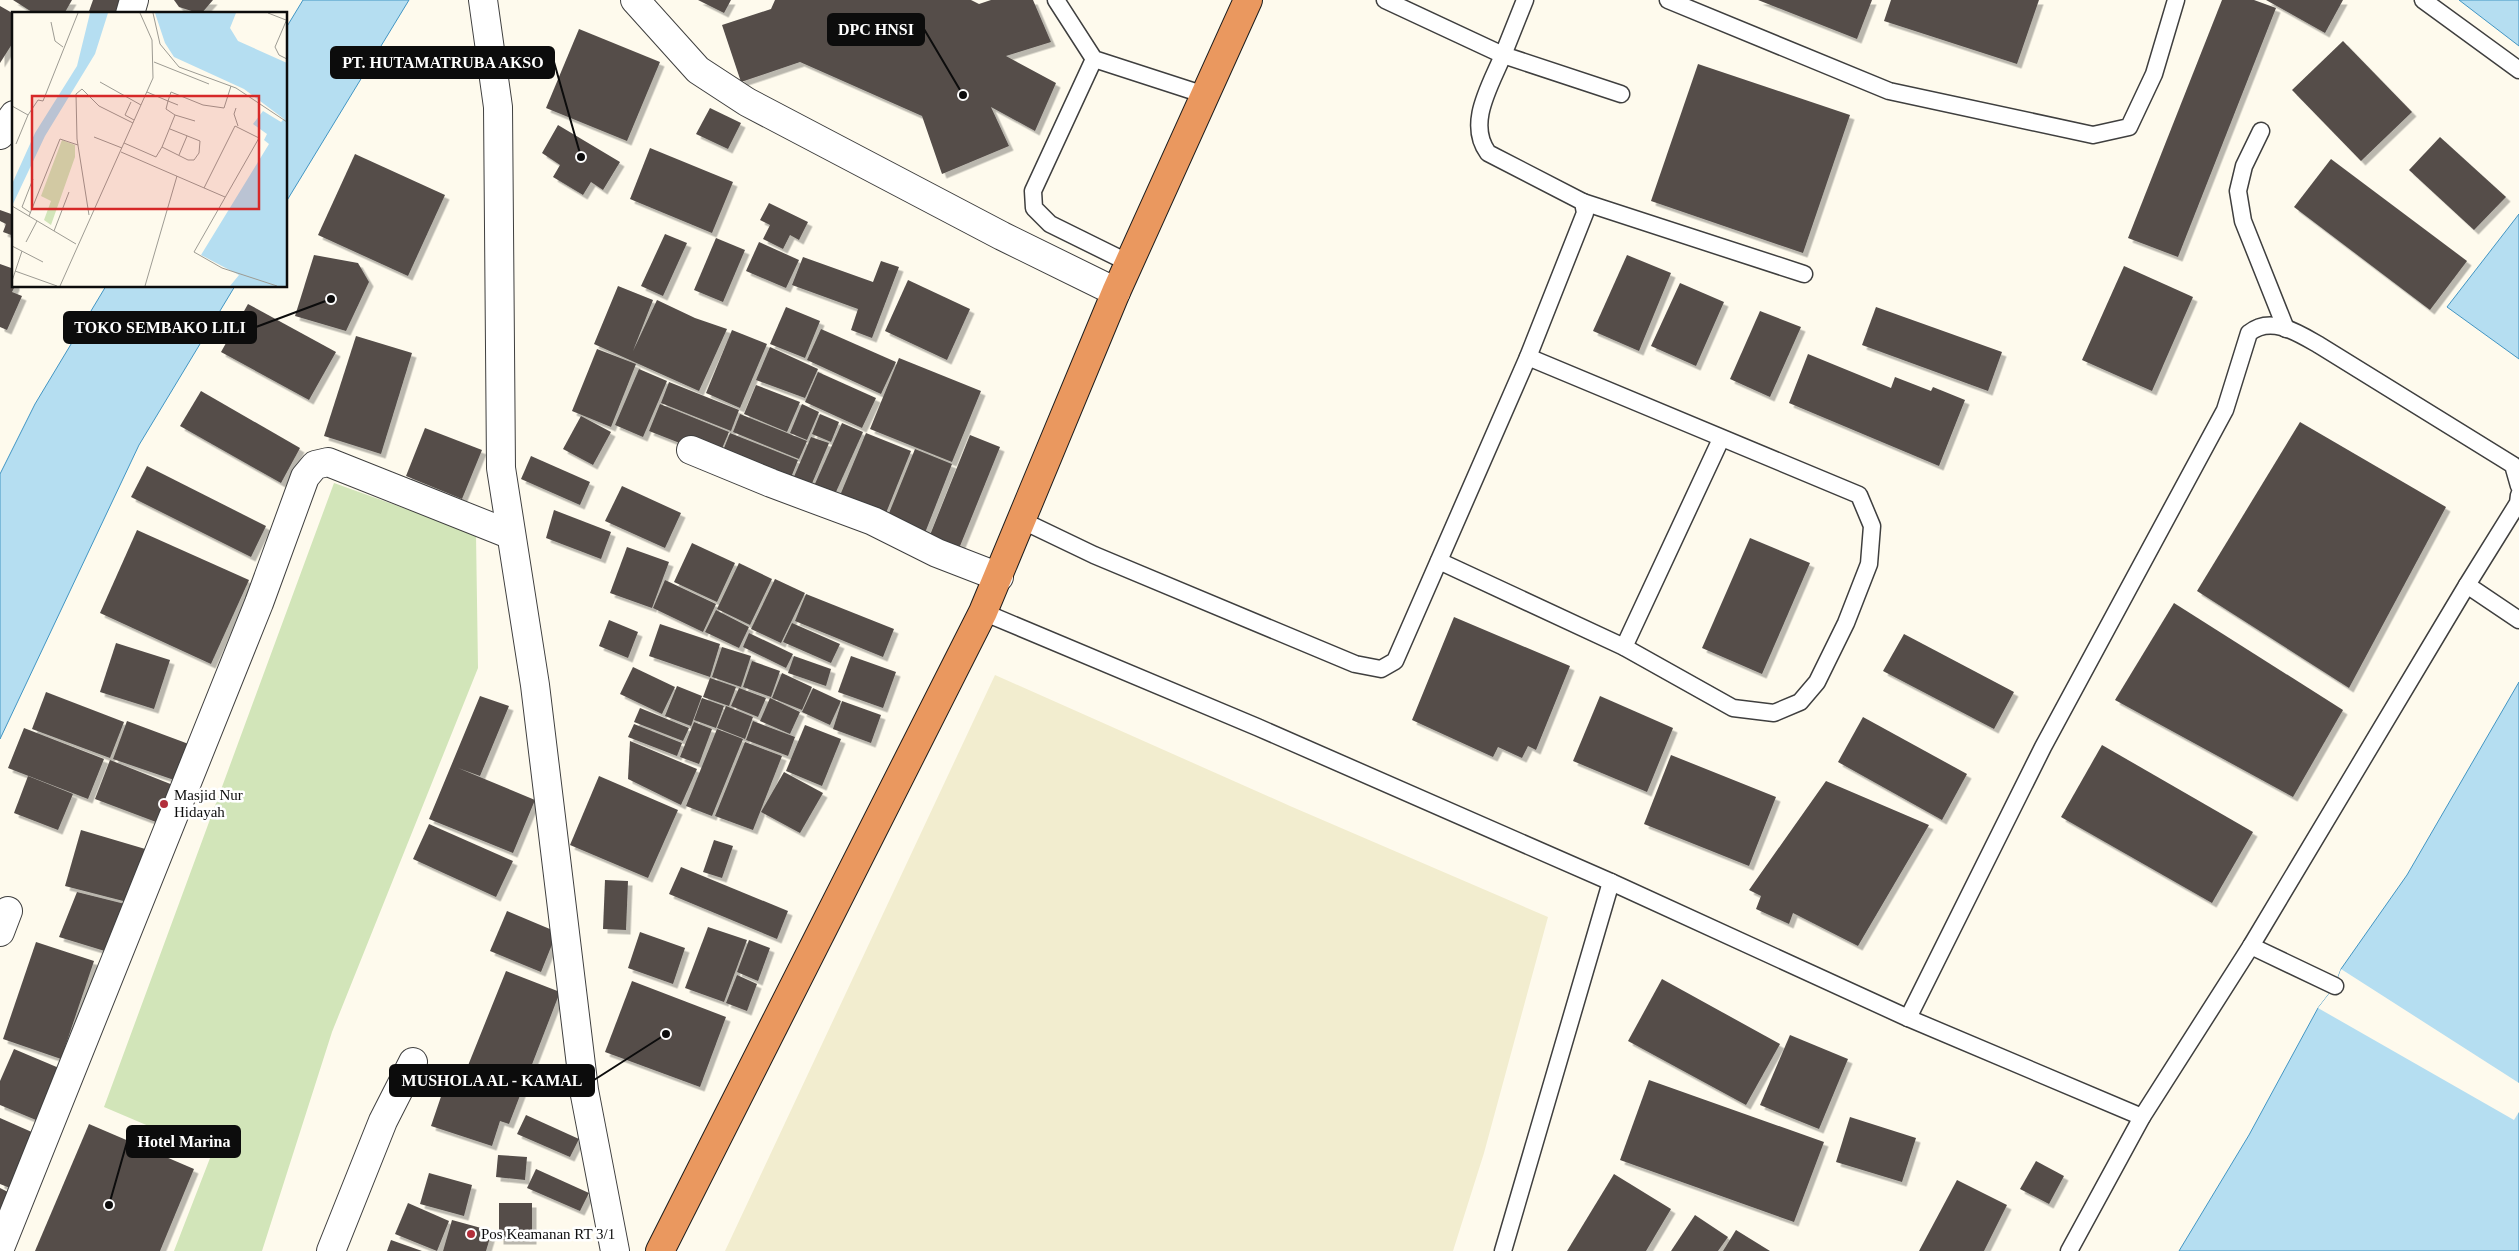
<svg xmlns="http://www.w3.org/2000/svg" width="2519" height="1251" font-family="Georgia,serif">
  <style>
    .farmland { fill: #f2edcf }
    .green { fill: #d2e5b9 }
    .water { fill: #b5def1; stroke: #4295c3 }
    .pier { fill: #fefaed }
    .building { fill: #544d4a; filter: url(#shadow) }
    .lines { fill: none; stroke-linecap: round; stroke-linejoin: round }
    .lane-casing { stroke: #3f3f3f; stroke-width: 19 }
    .street-casing { stroke: #3f3f3f; stroke-width: 30 }
    .highway-casing { stroke: #1d1d1d; stroke-width: 30 }
    .lane { stroke: #fff; stroke-width: 16 }
    .street { stroke: #fff; stroke-width: 28 }
    .highway { stroke: #ea985f; stroke-width: 28 }
    .poi-dot { fill: #b22f3b; stroke: #fff; stroke-width: 2 }
    .labels { text-anchor: middle; stroke-width: 5; stroke-linejoin: round; paint-order: stroke }
    .poi-label { font-size: 15px; fill: #0c0c0c; stroke: #fff; text-anchor: start }
    .inset-road { fill: none; stroke: #9d9b93; stroke-width: 1 }
    .view { fill: #d62828; fill-opacity: 0.15; stroke: #d62828; stroke-width: 2.5 }
    .inset-edge { fill: none; stroke: #0c0c0c; stroke-width: 2.5 }
    .leader { fill: none; stroke: #0c0c0c; stroke-width: 2 }
    .callout-dot { fill: #0c0c0c; stroke: #fff; stroke-width: 2 }
    .callout { fill: #0c0c0c; stroke: #0c0c0c; stroke-width: 2 }
    .callout-label { font-size: 16px; text-anchor: middle; font-weight: bold; fill: #fff }
  </style>
  <defs>
    <filter id="shadow"><feDropShadow dx="4.5" dy="4.5" stdDeviation="0" flood-color="#0004"/></filter>
  </defs>
  <rect width="100%" height="100%" fill="#fefaed"/>
  <path class="farmland" d="M995,675l295,131 258,111 -64,236 -31,98h-728z"/>
  <path class="green" d="M334,483l142,51 2,134 -146,364 -70,219h-88l38,-98 -108,-46z"/>
  <g class="water">
    <path d="M303,0h106l-123,202v-174z"/>
    <path d="M2459,0h60v46z"/>
    <path d="M2519,214v145l-72,-52z"/>
    <path d="M106,286h129l-96,159 -139,294v-265l35,-70z"/>
    <path d="M2519,682v569h-340l70,-116 69,-127 17,-22 6,-17 66,-94z"/>
  </g>
  <path class="pier" d="M2341,969l178,114v29l-5,8 -196,-112 17,-22z"/>
  <g class="building">
    <path d="M13,0h59l-8,14h-29z"/>
    <path d="M93,0h34l-4,14h-35z"/>
    <path d="M174,0h39l-12,14 -22,-7z"/>
    <path d="M698,0h33l-7,13z"/>
    <path d="M775,0h196l8,4 12,-4h42l18,42 -45,14 50,27 -21,48 -44,-24 18,39 -67,28 -20,-58 -122,-54 -59,20 -19,-57 49,-16z"/>
    <path d="M1758,0h114l-15,39z"/>
    <path d="M1891,0h148l-22,64 -133,-43z"/>
    <path d="M2222,0h32l22,8 -98,249 -50,-19z"/>
    <path d="M2266,0h77l-18,33z"/>
    <path d="M0,6l14,8v27l-14,22z"/>
    <path d="M579,29l81,33 -33,79 -81,-33z"/>
    <path d="M2343,41l69,71 -51,49 -69,-71z"/>
    <path d="M1698,64l152,51 -47,138 -152,-52z"/>
    <path d="M710,108l31,15 -13,26 -32,-15z"/>
    <path d="M558,125l62,37 -17,28 -12,-8 -8,13 -30,-18 7,-12 -18,-12z"/>
    <path d="M2440,137l66,60 -32,33 -65,-60z"/>
    <path d="M650,148l83,34 -21,51 -82,-34z"/>
    <path d="M355,154l90,41 -37,81 -90,-41z"/>
    <path d="M2331,159l136,102 -37,49 -136,-103z"/>
    <path d="M769,203l39,19 -9,18 -9,-5 -7,14 -20,-10 7,-14 -10,-5z"/>
    <path d="M0,210l14,5v21l-11,-4 3,-8 -6,-3z"/>
    <path d="M665,234l22,9 -24,53 -22,-10z"/>
    <path d="M716,238l29,12 -22,52 -29,-12z"/>
    <path d="M759,242l40,18 -13,28 -40,-17z"/>
    <path d="M314,255l44,8 11,19 -23,49 -51,-15z"/>
    <path d="M1627,255l44,18 -32,78 -46,-20z"/>
    <path d="M803,257l70,25 8,-21 18,6 -27,71 -21,-8 7,-21 -66,-24z"/>
    <path d="M0,264l14,5 1,17 -3,6 10,4 -15,34 -7,-3z"/>
    <path d="M2124,266l69,31 -41,94 -70,-31z"/>
    <path d="M908,280l62,29 -23,51 -62,-29z"/>
    <path d="M1680,283l44,19 -28,64 -45,-20z"/>
    <path d="M618,286l35,14 -20,51 24,-51 38,18 32,11 -28,62 -105,-47z"/>
    <path d="M248,304l88,48 -27,48 -88,-48z"/>
    <path d="M786,307l34,14 -15,37 -35,-14z"/>
    <path d="M1876,307l126,45 -14,39 -126,-46z"/>
    <path d="M1760,311l41,16 -31,70 -40,-18z"/>
    <path d="M821,329l75,33 -15,32 -74,-34z"/>
    <path d="M732,330l35,14 -27,64 -34,-15z"/>
    <path d="M356,336l56,17 -31,101 -57,-18z"/>
    <path d="M770,347l48,22 -13,29 -49,-18z"/>
    <path d="M597,349l39,15 -25,63 -39,-16z"/>
    <path d="M1808,354l83,34 4,-11 36,14 2,-4 32,13 -26,66 -150,-63z"/>
    <path d="M899,358l82,33 -29,71 -82,-33z"/>
    <path d="M639,369l28,12 -24,56 -28,-12z"/>
    <path d="M818,372l58,26 -14,30 -57,-26z"/>
    <path d="M669,382l70,28 -8,21 -70,-28z"/>
    <path d="M756,385l44,17 -13,30 -43,-18z"/>
    <path d="M201,391l99,57 -19,35 -101,-57z"/>
    <path d="M660,404l69,28 -11,26 -69,-27z"/>
    <path d="M802,404l17,8 -12,28 -17,-7z"/>
    <path d="M740,414l67,27 -8,18 -66,-27z"/>
    <path d="M820,414l19,8 -8,20 -19,-8z"/>
    <path d="M581,416l30,16 -18,33 -30,-16z"/>
    <path d="M2300,422l146,85 -97,181 -152,-97z"/>
    <path d="M842,423l21,9 -32,71 -21,-8z"/>
    <path d="M425,428l57,22 -20,49 -56,-23z"/>
    <path d="M730,433l68,27 -10,25 -68,-27z"/>
    <path d="M866,433l45,18 -29,72 -46,-18z"/>
    <path d="M970,435l30,12 -44,109 -30,-11z"/>
    <path d="M811,437l18,6 -21,50 -18,-7z"/>
    <path d="M915,449l37,15 -29,74 -38,-15z"/>
    <path d="M531,456l59,26 -10,23 -59,-26z"/>
    <path d="M147,466l119,60 -15,31 -120,-60z"/>
    <path d="M622,486l59,27 -16,35 -60,-27z"/>
    <path d="M554,510l57,22 -10,27 -55,-21z"/>
    <path d="M137,530l112,50 -38,84 -111,-51z"/>
    <path d="M1750,538l60,25 -48,111 -60,-26z"/>
    <path d="M692,543l43,20 -18,39 -43,-20z"/>
    <path d="M627,547l42,15 -17,46 -42,-15z"/>
    <path d="M739,563l33,16 -22,46 -33,-16z"/>
    <path d="M775,579l30,14 -24,50 -30,-14z"/>
    <path d="M665,580l51,24 -13,28 -50,-24z"/>
    <path d="M806,594l88,35 -11,28 -88,-36z"/>
    <path d="M2174,603l169,107 -50,87 -178,-97z"/>
    <path d="M716,610l33,17 -10,21 -34,-16z"/>
    <path d="M1454,617l116,49 -34,84 -8,-4 -6,12 -24,-11 -5,10 -81,-37z"/>
    <path d="M609,620l29,12 -10,26 -29,-12z"/>
    <path d="M792,623l48,21 -9,19 -48,-21z"/>
    <path d="M660,624l60,20 -10,33 -61,-21z"/>
    <path d="M749,633l44,21 -7,14 -43,-21z"/>
    <path d="M1904,634l110,58 -20,37 -111,-58z"/>
    <path d="M116,643l54,17 -16,49 -54,-17z"/>
    <path d="M722,647l29,9 -10,31 -29,-10z"/>
    <path d="M794,656l37,13 -5,17 -38,-13z"/>
    <path d="M851,656l45,16 -13,36 -45,-16z"/>
    <path d="M752,661l28,10 -9,26 -28,-10z"/>
    <path d="M633,667l42,20 -13,27 -42,-20z"/>
    <path d="M782,673l30,14 -10,23 -30,-12z"/>
    <path d="M710,678l26,9 -7,19 -26,-9z"/>
    <path d="M677,686l25,10 -11,30 -26,-10z"/>
    <path d="M739,688l27,10 -8,19 -27,-11z"/>
    <path d="M813,688l28,13 -11,24 -28,-13z"/>
    <path d="M46,692l78,30 -14,36 -78,-29z"/>
    <path d="M480,696l29,10 -29,70 -22,-8 77,32 -22,53 -84,-34z"/>
    <path d="M1600,696l73,32 -26,64 -74,-31z"/>
    <path d="M702,698l22,8 -8,22 -22,-8z"/>
    <path d="M770,698l30,14 -10,22 -30,-13z"/>
    <path d="M842,701l39,14 -10,28 -38,-14z"/>
    <path d="M726,706l27,11 -8,22 -28,-11z"/>
    <path d="M640,708l49,20 -6,13 -49,-19z"/>
    <path d="M1863,717l104,57 -25,46 -104,-58z"/>
    <path d="M127,721l67,25 -17,35 -64,-22z"/>
    <path d="M753,721l42,16 -7,19 -42,-16z"/>
    <path d="M694,722l18,7 -13,35 -19,-7z"/>
    <path d="M634,724l48,19 -5,13 -49,-19z"/>
    <path d="M805,725l36,14 -19,47 -36,-15z"/>
    <path d="M24,728l80,31 -16,40 -80,-31z"/>
    <path d="M717,729l26,10 -31,77 -26,-10z"/>
    <path d="M630,741l67,28 -16,36 -53,-26z"/>
    <path d="M745,742l37,14 -29,74 -38,-14z"/>
    <path d="M2102,745l151,87 -41,71 -151,-86z"/>
    <path d="M1671,755l105,42 -27,69 -105,-42z"/>
    <path d="M110,760l68,27 -14,38 -69,-26z"/>
    <path d="M784,772l39,21 -23,40 -39,-21z"/>
    <path d="M28,776l45,18 -15,36 -44,-17z"/>
    <path d="M599,776l79,34 -30,68 -78,-33z"/>
    <path d="M1826,781l103,44 -71,121 -65,-33 -4,11 -33,-15 5,-13 -12,-6z"/>
    <path d="M429,824l84,37 -17,36 -83,-38z"/>
    <path d="M81,830l71,21 -21,52 -66,-17z"/>
    <path d="M714,840l19,6 -11,32 -19,-6z"/>
    <path d="M681,867l107,44 -11,28 -108,-45z"/>
    <path d="M605,880l23,1 -2,49 -23,-1z"/>
    <path d="M77,892l52,13 -21,47 -49,-15z"/>
    <path d="M507,911l50,21 -16,40 -51,-21z"/>
    <path d="M708,927l39,13 -23,62 -39,-14z"/>
    <path d="M640,932l45,16 -12,36 -45,-16z"/>
    <path d="M749,940l21,8 -12,33 -21,-9z"/>
    <path d="M36,942l58,19 -33,98 -58,-20z"/>
    <path d="M506,971l54,21 -51,132 -9,-3 -8,25 -61,-20 18,-53 14,5z"/>
    <path d="M737,975l20,9 -10,27 -21,-8z"/>
    <path d="M1662,979l118,65 -34,61 -118,-64z"/>
    <path d="M632,981l94,36 -26,70 -95,-35z"/>
    <path d="M1790,1035l58,24 -29,70 -59,-24z"/>
    <path d="M14,1049l45,19 -23,52 -36,-15v-24z"/>
    <path d="M1649,1080l175,62 -30,80 -174,-62z"/>
    <path d="M526,1115l53,24 -9,18 -53,-23z"/>
    <path d="M1850,1117l66,21 -14,44 -66,-20z"/>
    <path d="M0,1118l34,15 -24,55 -10,-4z"/>
    <path d="M89,1124l105,45 -34,82h-125z"/>
    <path d="M498,1155l29,2 -2,23 -29,-3z"/>
    <path d="M2036,1161l28,15 -15,28 -29,-15z"/>
    <path d="M536,1169l53,24 -9,18 -53,-23z"/>
    <path d="M429,1173l43,12 -8,31 -44,-12z"/>
    <path d="M1614,1174l57,35 -25,42h-79z"/>
    <path d="M1957,1180l50,25 -23,46h-65z"/>
    <path d="M0,1188l10,5 -10,23z"/>
    <path d="M408,1203l41,18 -12,30 -42,-17z"/>
    <rect x="499" y="1203" width="33" height="37"/>
    <path d="M1695,1215l33,22 -10,14h-47z"/>
    <path d="M452,1220l40,11 -6,20h-43z"/>
    <path d="M1736,1230l34,21h-47z"/>
    <path d="M391,1240l31,11h-35z"/>
  </g>
  <g class="lines">
    <g class="lane-casing">
      <g id="lane">
        <path d="M1056,0l38,59 111,36"/>
        <path d="M1525,0l-22,55 118,39"/>
        <path d="M1668,0l221,91 204,44 36,-8 25,-53 22,-74"/>
        <path d="M2423,0l96,70"/>
        <path d="M1094,59l-61,132 1,17 16,16 79,39"/>
        <path d="M2261,131l-17,35 -6,25 5,30 43,108"/>
        <path d="M1583,202l221,72"/>
        <path d="M1021,520l73,35 261,109 26,5 14,-8 133,-304 57,-144 -2,-11 -95,-49c-22,-30 3,-68 15,-98l-118,-55"/>
        <path d="M1439,561l185,86 109,61 41,5 26,-11 17,-20 29,-59 23,-59 3,-38 -13,-31 -331,-138"/>
        <path d="M2467,585l52,35"/>
        <path d="M983,612l274,115 354,155 297,136 234,99"/>
        <path d="M1624,647l97,-208"/>
        <path d="M2251,946l84,40"/>
        <path d="M1908,1018l135,-271 182,-337 24,-77c22,-18 49,0 70,12l194,120 6,21"/>
        <path d="M1503,1251l108,-369"/>
        <path d="M2069,1251l73,-134 109,-171 216,-361 51,-82 1,-8"/>
      </g>
    </g>
    <g class="street-casing">
      <g id="street">
        <path d="M483,0l15,107 3,361 34,217 49,405 31,161"/>
        <path d="M635,0l63,70 49,32 255,134 114,56"/>
        <path d="M130,14l4,-14"/>
        <path d="M0,135l14,-20"/>
        <path d="M691,450l80,33 102,38 64,32 62,24"/>
        <path d="M0,932l8,-21"/>
        <path d="M0,1248l259,-645 46,-126 10,-12 13,-3 181,72"/>
        <path d="M331,1251l52,-130 30,-59"/>
      </g>
    </g>
    <g class="highway-casing">
      <path id="highway" d="M660,1251l323,-639 133,-320 132,-292"/>
    </g>
    <use href="#lane" class="lane"/>
    <use href="#street" class="street"/>
    <use href="#highway" class="highway"/>
  </g>
  <g class="poi-dot">
    <circle cx="164" cy="804" r="5"/>
    <circle cx="471" cy="1234" r="5"/>
  </g>
  <g class="labels">
    <g class="poi-label">
      <text x="174" y="800">Masjid Nur<tspan x="174" dy="17">Hidayah</tspan></text>
      <text x="481" y="1239">Pos Keamanan RT 3/1</text>
    </g>
  </g>
  <g transform="translate(12 12)">
    <rect width="275" height="275" fill="#fefaed"/>
    <path d="M50,128l13,5v12l-24,68 -7,-5 7,-19 -10,-5z" fill="#d2e5b9"/>
    <path d="M78,1h18l-13,41 -50,82 -33,70v-22l23,-51 42,-67zM143,1h81l-6,15 8,13 49,22v223h-57l9,-11 -38,-20 68,-111 -5,-4 3,-6 -14,-10 10,-13 18,11 3,-3 -40,-30 -70,-32 -9,-14z" fill="#b5def1"/>
    <path class="inset-road" d="M141,1l7,31 19,23 57,21 51,34M256,1l18,7M275,7l-12,28 4,8 8,4M39,10l4,19 8,6M142,50l55,22M88,70l41,23M119,90l-6,13 9,5M166,93l-10,-4 3,-9 32,13 21,3 7,-22M0,94l16,9 10,-15 5,1 35,-88M224,96l-2,6 4,12M163,103l20,6M82,125l28,11M112,131l32,14 6,-10 13,-32 -9,-6 2,-8 -21,-9M4,132l12,-29M150,135l26,13h6l5,-7 1,-12 -30,-12M109,140l104,45M167,143l8,-19M192,176l31,-62 24,12 -65,114 28,16 55,18M0,194l64,38M19,201l-9,-6 11,-28M77,203l-12,-76 -1,-45 6,-5 17,17 34,17M17,204l31,-77 18,6M42,219l15,-39M14,230l11,-21M0,234l31,16M3,259l42,15M0,269l10,-30M48,274l93,-208 -1,-38 -12,-27M133,274l32,-110"/>
    <path class="view" d="M20,84h227v113h-227z"/>
    <rect width="275" height="275" class="inset-edge"/>
  </g>
  <path class="leader" d="M963 95L924 29M581 157L554 62M331 299L256 327M666 1034L594 1080M109 1205L127 1142"/>
  <g class="callout-dot">
    <circle cx="963" cy="95" r="5"/>
    <circle cx="581" cy="157" r="5"/>
    <circle cx="331" cy="299" r="5"/>
    <circle cx="666" cy="1034" r="5"/>
    <circle cx="109" cy="1205" r="5"/>
  </g>
  <g class="callout">
    <rect x="828" y="14" width="96" height="31" rx="5"/>
    <rect x="331" y="47" width="223" height="31" rx="5"/>
    <rect x="64" y="312" width="192" height="31" rx="5"/>
    <rect x="390" y="1065" width="204" height="31" rx="5"/>
    <rect x="127" y="1126" width="113" height="31" rx="5"/>
  </g>
  <g class="callout-label">
    <text x="876" y="35">DPC HNSI</text>
    <text x="443" y="68">PT. HUTAMATRUBA AKSO</text>
    <text x="160" y="333">TOKO SEMBAKO LILI</text>
    <text x="492" y="1086">MUSHOLA AL - KAMAL</text>
    <text x="184" y="1147">Hotel Marina</text>
  </g>
</svg>
